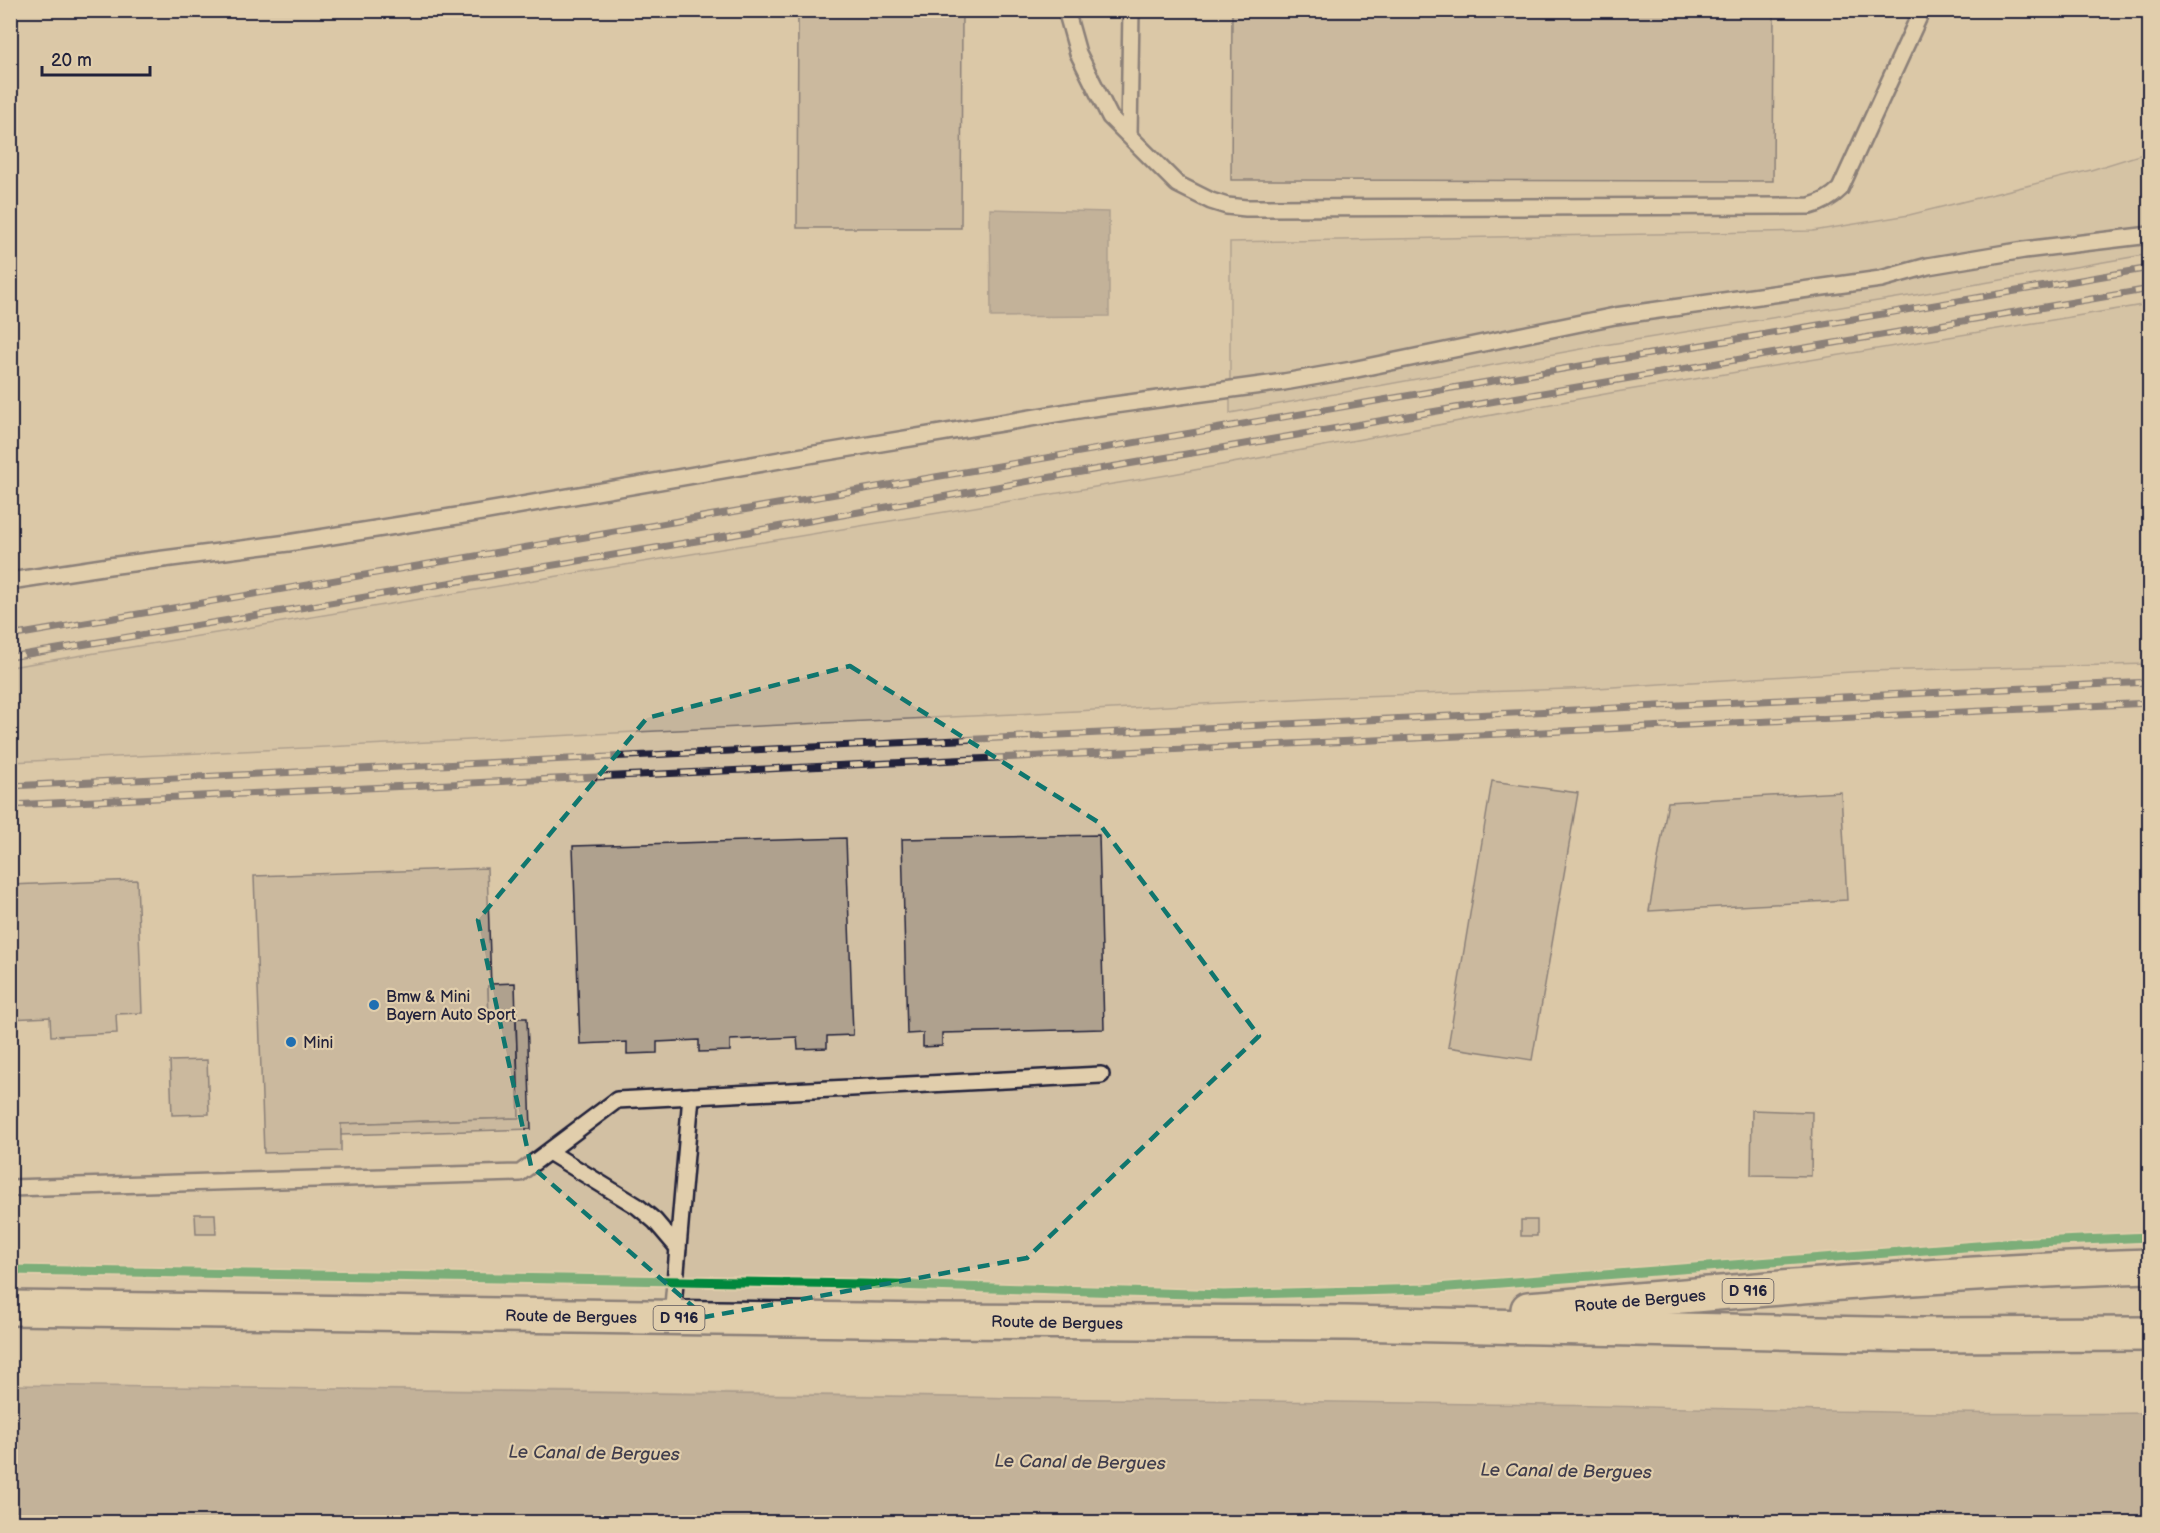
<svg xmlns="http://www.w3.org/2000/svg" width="2160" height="1533" font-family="'Balsamiq Sans',sans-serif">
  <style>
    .built { fill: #d2c0a3 }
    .green { fill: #c5b59c; stroke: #746c6c; stroke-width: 1.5 }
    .water { fill: #9d9084; stroke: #6c6467; stroke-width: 1.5 }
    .building { fill: #afa18e; stroke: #22223b; stroke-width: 1.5 }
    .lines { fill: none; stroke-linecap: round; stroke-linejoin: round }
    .service-casing { stroke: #22223b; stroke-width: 20 }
    .primary-casing { stroke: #22223b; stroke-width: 38 }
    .service { stroke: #e1ceac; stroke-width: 15 }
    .primary { stroke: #e1ceac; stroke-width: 33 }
    .rail-casing { stroke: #22223b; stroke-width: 7 }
    .rail { stroke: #e1ceac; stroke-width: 4.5; stroke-dasharray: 14; stroke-linecap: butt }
    .cycleway-casing { stroke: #e1ceac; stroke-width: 13 }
    .cycleway { stroke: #00873e; stroke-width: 9 }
    .marked { fill: none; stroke: #0f766e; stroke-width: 4.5; stroke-dasharray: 12 8; stroke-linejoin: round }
    .poi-dot { fill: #1f6fb2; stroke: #e1ceac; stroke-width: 2 }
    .labels { text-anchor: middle; stroke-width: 4.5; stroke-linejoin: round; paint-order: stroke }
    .shield { fill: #e1ceac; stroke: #5b565d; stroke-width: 1.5 }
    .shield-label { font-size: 15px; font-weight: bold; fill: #22223b }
    .poi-label { font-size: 16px; fill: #22223b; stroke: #e1ceac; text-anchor: start }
    .street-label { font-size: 16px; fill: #22223b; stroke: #e1ceac }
    .water-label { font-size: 18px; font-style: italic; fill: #413e4d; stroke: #e1ceac }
  </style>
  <rect width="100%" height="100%" fill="#e1ceac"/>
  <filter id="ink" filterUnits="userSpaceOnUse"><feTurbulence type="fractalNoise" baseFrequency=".0167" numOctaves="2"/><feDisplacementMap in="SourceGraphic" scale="12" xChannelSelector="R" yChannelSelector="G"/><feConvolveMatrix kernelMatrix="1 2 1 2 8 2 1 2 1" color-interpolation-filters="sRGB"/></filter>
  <g filter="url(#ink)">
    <path class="built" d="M11,11h2138v1402l-103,2 -415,-9 -1324,-19 -296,-2z"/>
    <g class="green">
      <path d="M2149,152v102l-234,41 -317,51 -368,67v-171l583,-11 96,-16 182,-45z"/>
      <path d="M2149,304v360l-281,7 -271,17 -267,9 -254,14 -1065,51v-95l1162,-193 443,-82z"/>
    </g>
    <g class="water">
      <path d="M990,209l119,3v104l-118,1z"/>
      <path d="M11,1385c490,3 981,12 1472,19 222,3 444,12 666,9v109h-1909l-229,-3z"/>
    </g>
    <g class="building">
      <path d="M798,10h164l-1,218h-164z"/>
      <path d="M1232,10h542l-1,171 -542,-1z"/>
      <path d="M1492,781l86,12 -46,267 -84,-13z"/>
      <path d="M1841,792l6,108 -198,11 19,-109z"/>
      <path d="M1099,835l5,194 -162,4v13l-19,1v-14l-16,1 -5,-195z"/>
      <path d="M846,838l7,197 -26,1v12l-29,1 -1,-12 -67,3v11l-31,1v-12l-42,2v11l-30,1v-12l-47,2 -7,-198z"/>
      <path d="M487,868l4,118h-3l1,33 27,-1 3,100 -178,6v27l-77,2 -10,-277z"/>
      <path d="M137,880l5,133 -26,1 1,19 -66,3 -1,-19 -40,2v-134z"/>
      <path d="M515,983l1,35 -27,1 -1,-33h3v-2z"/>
      <path d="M516,1018h11l4,111 -190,6v-11l178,-6z"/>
      <path d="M207,1060l2,54 -37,1 -2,-54z"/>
      <path d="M1752,1110l60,2 -1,64 -60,-1z"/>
      <path d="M195,1214h20l1,20h-20z"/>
      <rect x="1521" y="1220" width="16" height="16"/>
    </g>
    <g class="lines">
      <g class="service-casing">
        <g id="service">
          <path d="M1066,10l12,43 32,64 67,67 34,17 16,5 19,2 564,-2c12,-3 21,-8 30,-17l82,-179"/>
          <path d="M1129,135l2,-125"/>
          <path d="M10,581l99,-15 179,-23 182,-29 339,-59 276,-46 199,-27 68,-12 263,-54 266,-37 47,-13 96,-16 126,-15"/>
          <path d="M549,1152l88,54 18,15 23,27"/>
          <path d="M10,1188l510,-15 97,-73 484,-25"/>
          <path d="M672,1318l19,-222"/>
        </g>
      </g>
      <g class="primary-casing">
        <g id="primary">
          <path d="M10,1308l923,13 414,2 572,12 231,-1"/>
          <path d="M1528,1309c207,-17 414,-37 622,-43"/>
        </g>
      </g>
      <use href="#service" class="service"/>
      <use href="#primary" class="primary"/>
      <g class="rail-casing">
        <g id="rail">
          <path d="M10,636l2140,-368"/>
          <path d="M10,657l722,-122 320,-58 1098,-188"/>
          <path d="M10,786l2140,-104"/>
          <path d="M10,805l2140,-102"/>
        </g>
      </g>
      <use href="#rail" class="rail"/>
      <g class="cycleway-casing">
        <path id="cycleway" d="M10,1270l852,14 362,11 200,-6 592,-46 134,-6"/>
      </g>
      <use href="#cycleway" class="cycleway"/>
    </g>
  </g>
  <path d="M0 0H2160V1533H0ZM850,666l248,156 161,214 -232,222 -322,59 -174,-151 -53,-246 169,-202z" fill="#e1ceac" fill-opacity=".55" fill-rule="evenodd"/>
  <path class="marked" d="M850,666l248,156 161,214 -232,222 -322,59 -174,-151 -53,-246 169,-202z"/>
  <g class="poi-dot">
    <circle cx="374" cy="1005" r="6"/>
    <circle cx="291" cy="1042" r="6"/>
  </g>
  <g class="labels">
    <g class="shield">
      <rect x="1722.5" y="1279" width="51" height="24" rx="4.5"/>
      <rect x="653.5" y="1306" width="51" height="24" rx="4.5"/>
    </g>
    <g class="shield-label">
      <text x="1748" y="1296">D 916</text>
      <text x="679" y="1323">D 916</text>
    </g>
    <g class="poi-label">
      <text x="386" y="1002">Bmw &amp; Mini<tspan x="386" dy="18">Bayern Auto Sport</tspan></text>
      <text x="303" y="1048">Mini</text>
    </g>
    <g class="street-label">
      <text transform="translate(1640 1300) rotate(-5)" y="6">Route de Bergues</text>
      <text transform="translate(571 1316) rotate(1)" y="6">Route de Bergues</text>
      <text transform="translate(1057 1322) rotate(1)" y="6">Route de Bergues</text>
    </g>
    <g class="water-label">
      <text transform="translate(594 1453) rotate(1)" y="6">Le Canal de Bergues</text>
      <text transform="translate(1080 1462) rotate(1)" y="6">Le Canal de Bergues</text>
      <text transform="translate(1566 1471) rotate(1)" y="6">Le Canal de Bergues</text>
    </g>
  </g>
  <rect width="2160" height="1533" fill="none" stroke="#e1ceac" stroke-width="36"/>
  <rect x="18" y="18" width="2124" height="1497" fill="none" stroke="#22223b" stroke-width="2" filter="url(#ink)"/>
  <path d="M42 66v9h108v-9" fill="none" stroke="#22223b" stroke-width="3"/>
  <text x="51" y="66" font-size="18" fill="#22223b" stroke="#e1ceac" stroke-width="4.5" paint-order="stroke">20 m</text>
</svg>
